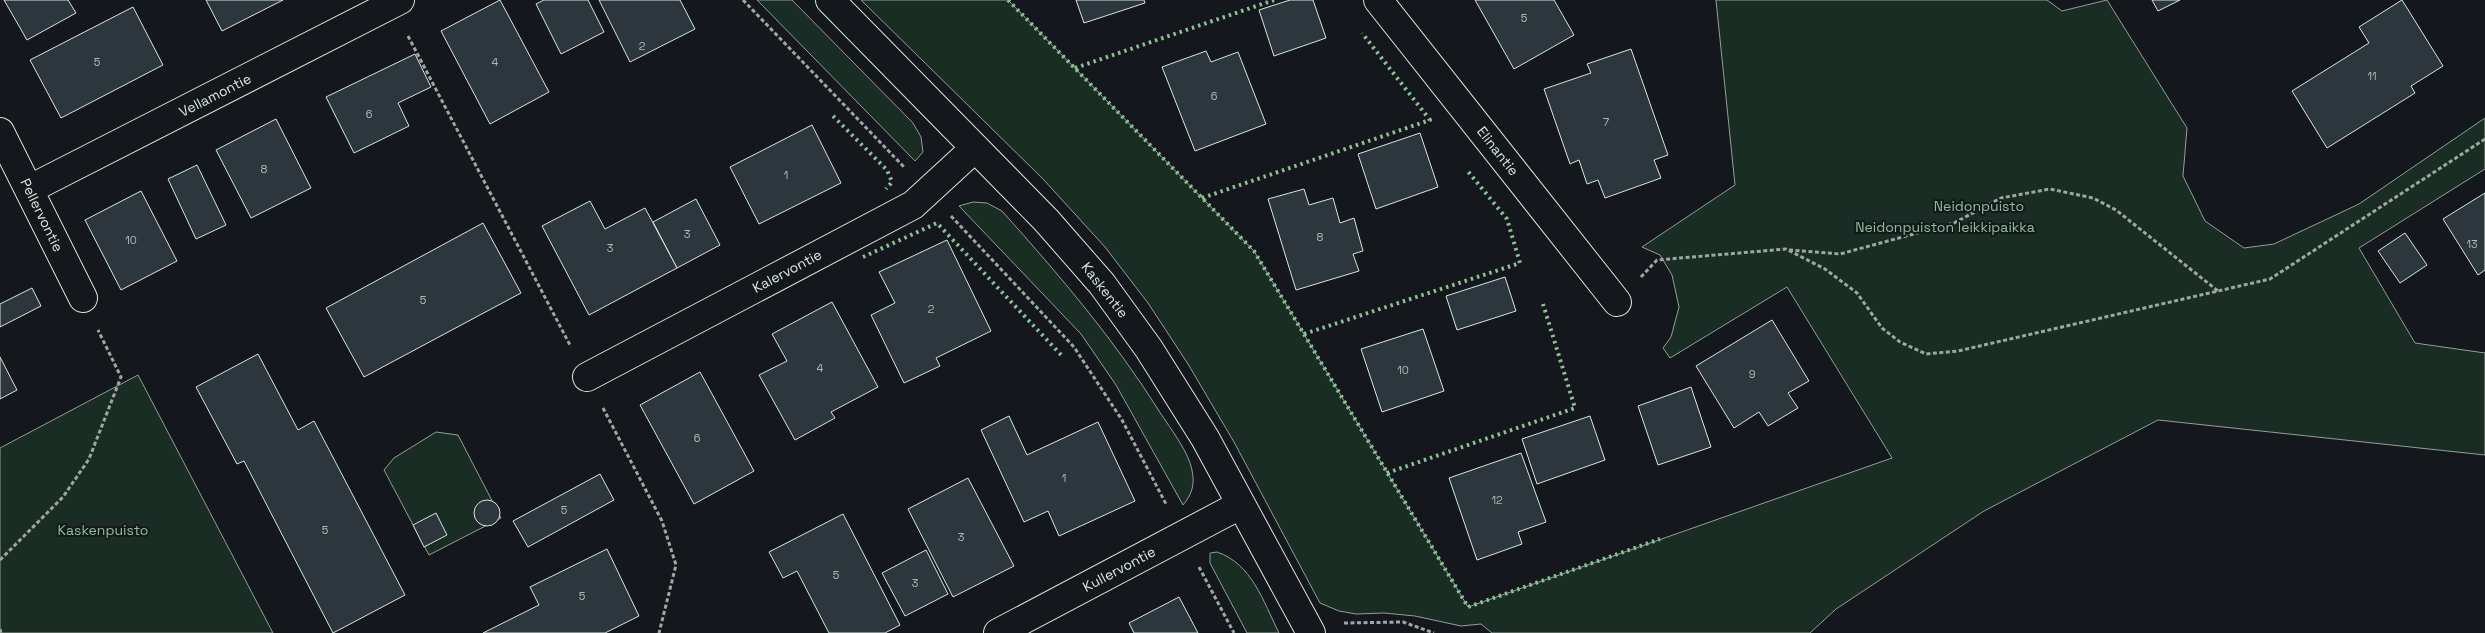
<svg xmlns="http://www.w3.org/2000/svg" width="2485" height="633" font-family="'Space Grotesk',sans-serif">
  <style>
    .green { fill: #1a2d24; stroke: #939e99 }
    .building { fill: #2c363c; stroke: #d8e6dc }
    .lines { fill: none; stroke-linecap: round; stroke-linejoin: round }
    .minor-casing { stroke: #d8e6dc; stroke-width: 30 }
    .tertiary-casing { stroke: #d8e6dc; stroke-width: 30 }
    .path { stroke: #9da8a2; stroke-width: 3; stroke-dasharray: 4 2.5; stroke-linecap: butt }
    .minor { stroke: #14181c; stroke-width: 28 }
    .tertiary { stroke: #14181c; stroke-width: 28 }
    .hedge { stroke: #8ac095; stroke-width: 4; stroke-dasharray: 2.5 4; stroke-linecap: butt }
    .labels { text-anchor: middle; stroke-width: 4; stroke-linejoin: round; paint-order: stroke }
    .number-label { font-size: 11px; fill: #adbab4 }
    .street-label { font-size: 14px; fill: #d8e6dc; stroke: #14181c }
    .park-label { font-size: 14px; fill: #8ac095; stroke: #14181c }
  </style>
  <rect width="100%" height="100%" fill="#14181c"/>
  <g class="green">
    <path d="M757,0h35l121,123 8,14 2,15 -8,9z"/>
    <path d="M861,0h147l246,251 214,356 424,-149 -105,-171 -117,71 -7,-10 8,-11 8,-30 -7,-32 -12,-20 -18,-8 93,-62 -19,-185h331l15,11 45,-11 80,128 -4,48 22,45 39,27 30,-4 85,-40 126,-86v51l-126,79 56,95 70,10v102l-327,-35 -174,91 -148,98 -26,24h-318l-11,-9 -20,2 -46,-10 -31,-3 -28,1 -17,-3 -19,-8 -86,-161 -46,-78 -40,-61 -43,-56 -62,-68z"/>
    <path d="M973,202l14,1 15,8c59,66 112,128 159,203 10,15 28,39 31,56 3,15 0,24 -9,35l-67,-120 -35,-51 -122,-128z"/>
    <path d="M138,375l135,258h-273v-185z"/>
    <path d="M436,432l22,3 43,83 -72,37 -45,-85 10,-12z"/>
    <path d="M1217,552c35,12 46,49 62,81h-32l-37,-70v-10z"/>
  </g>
  <g class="building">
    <path d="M4,0h64l8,13 -49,27z"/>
    <path d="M206,0h77l-61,31z"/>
    <path d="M500,0l49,92 -59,32 -49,-93z"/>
    <path d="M544,0h44l16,32 -43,22 -25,-50z"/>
    <path d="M599,0h81l15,29 -65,33z"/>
    <path d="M1076,0h68l1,3 -61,20z"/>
    <path d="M1290,0h23l13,38 -52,18 -15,-46z"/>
    <path d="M1475,0h79l20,35 -60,34z"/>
    <path d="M2152,0h28l-22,11z"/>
    <path d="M2402,0l41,66 -32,20 4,7 -88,55 -35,-57 77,-48 -10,-16z"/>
    <path d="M133,7l30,58 -102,53 -31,-58z"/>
    <path d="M1631,49l37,106 -14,5 7,18 -56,20 -7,-18 -11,4 -8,-24 -9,4 -26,-75 47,-16 -4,-9z"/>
    <path d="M1206,51l5,11 27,-10 28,72 -71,27 -33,-84z"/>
    <path d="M415,54l16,33 -33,16 11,23 -55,27 -28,-56z"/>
    <path d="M276,119l35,69 -60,30 -35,-68z"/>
    <path d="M812,125l29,58 -82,41 -29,-57z"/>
    <path d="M1420,133l18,54 -62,22 -18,-55z"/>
    <path d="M197,165l29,60 -30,14 -28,-60z"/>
    <path d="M1304,189l5,16 24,-7 7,25 14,-5 9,33 -10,3 6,17 -63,19 -28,-91z"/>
    <path d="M141,191l36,70 -56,29 -36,-70z"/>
    <path d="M2485,193v77l-7,5 -35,-56z"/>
    <path d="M696,199l24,46 -43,23 -24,-46z"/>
    <path d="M590,201l15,28 40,-21 32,60 -88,47 -47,-89z"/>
    <path d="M483,223l38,70 -157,84 -38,-69z"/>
    <path d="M2405,233l22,32 -27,18 -22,-32z"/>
    <path d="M947,240l44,91 -55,27 4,8 -36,17 -33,-68 24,-12 -16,-31z"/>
    <path d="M1505,277l11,34 -59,19 -11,-34z"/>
    <path d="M32,288l9,18 -41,21v-23z"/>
    <path d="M832,302l46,85 -47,25 4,6 -40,22 -36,-65 28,-14 -15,-27z"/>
    <path d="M1772,320l37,61 -21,12 10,15 -30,18 -9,-14 -25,16 -38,-62z"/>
    <path d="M1423,329l21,62 -62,21 -21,-63z"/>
    <path d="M258,354l40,76 16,-9 91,174 -72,38 -89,-172 -7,3 -41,-77z"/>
    <path d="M0,357l17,33 -17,9z"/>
    <path d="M700,372l54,99 -60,33 -54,-99z"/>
    <path d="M1691,387l20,60 -53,18 -20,-59z"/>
    <path d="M1009,416l18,39 71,-33 37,79 -76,35 -11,-25 -24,11 -43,-92z"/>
    <path d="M1590,416l15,44 -68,24 -15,-45z"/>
    <path d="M1521,453l25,69 -28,10 4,12 -45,16 -28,-82z"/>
    <path d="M600,474l14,26 -86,47 -15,-26z"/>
    <path d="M968,478l46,88 -61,31 -45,-88z"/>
    <circle cx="487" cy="513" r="13"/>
    <path d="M436,513l11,22 -23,12 -11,-22z"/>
    <path d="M843,514l57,111 -15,8h-56l-32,-62 -14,7 -14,-26z"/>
    <path d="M607,549l32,67 -34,17h-122l56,-28 -9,-18z"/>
    <path d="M926,550l22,44 -43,22 -23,-43z"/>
    <path d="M1179,597l19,36h-64l-5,-10z"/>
  </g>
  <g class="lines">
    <g class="minor-casing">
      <g id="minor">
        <path d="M1378,0l239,302"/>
        <path d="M0,132l83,166"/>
        <path d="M30,189l370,-189"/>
        <path d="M587,377l326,-172 62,-57"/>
        <path d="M998,633l242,-128"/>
      </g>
    </g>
    <g class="tertiary-casing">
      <path id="tertiary" d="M830,0l216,220 56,64 47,65 56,89 106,195"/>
    </g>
    <g class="path">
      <path d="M743,0l161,167"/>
      <path d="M408,36l163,311"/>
      <path d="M951,216l123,131 48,73 44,84"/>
      <path d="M1789,250l51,4 114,-31 47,-25 49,-9 43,9 23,12 102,81"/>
      <path d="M1641,277l16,-17 129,-11 39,20 32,24 25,35 18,14 26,12 32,-3 312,-72 215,-140"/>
      <path d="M603,408l59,113 14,44 -17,68"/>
      <path d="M0,560l63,-63 26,-38 32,-82 -23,-47"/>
      <path d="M1199,567l35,66"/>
      <path d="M1344,623l59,-1 31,11"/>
      <path d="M0,629l1,4"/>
    </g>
    <use href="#minor" class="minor"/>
    <use href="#tertiary" class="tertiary"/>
    <g class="hedge">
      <path d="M1008,0l246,251 214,356 192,-68"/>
      <path d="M1075,68l199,-68"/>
      <path d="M833,116l54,54 5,12 -6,7"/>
      <path d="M1202,198l228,-78 -68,-87"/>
      <path d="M863,257l74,-34 126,134"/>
      <path d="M1304,334l216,-71 -13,-44 -41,-50"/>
      <path d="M1387,473l188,-65 -32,-104"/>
    </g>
  </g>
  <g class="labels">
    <g class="number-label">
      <text x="1524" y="22">5</text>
      <text x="642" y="50">2</text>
      <text x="97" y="66">5</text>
      <text x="495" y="66">4</text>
      <text x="2372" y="80">11</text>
      <text x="1214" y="100">6</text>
      <text x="369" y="118">6</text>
      <text x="1606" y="126">7</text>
      <text x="264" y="173">8</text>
      <text x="786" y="179">1</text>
      <text x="687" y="238">3</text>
      <text x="1320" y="241">8</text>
      <text x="131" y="244">10</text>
      <text x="2472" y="248">13</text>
      <text x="610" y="252">3</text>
      <text x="423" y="304">5</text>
      <text x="931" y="313">2</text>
      <text x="820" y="372">4</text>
      <text x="1403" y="374">10</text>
      <text x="1752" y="378">9</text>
      <text x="697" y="442">6</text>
      <text x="1064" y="482">1</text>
      <text x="1497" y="504">12</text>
      <text x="564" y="514">5</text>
      <text x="325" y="534">5</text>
      <text x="961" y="541">3</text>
      <text x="836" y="579">5</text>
      <text x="915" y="587">3</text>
      <text x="582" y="600">5</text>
    </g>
    <g class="street-label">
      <text transform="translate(215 95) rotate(-27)" y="5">Vellamontie</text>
      <text transform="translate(1498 151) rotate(52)" y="5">Elinantie</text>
      <text transform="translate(42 215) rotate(64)" y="5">Pellervontie</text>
      <text transform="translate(787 271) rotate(-28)" y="5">Kalervontie</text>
      <text transform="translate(1105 290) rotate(52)" y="5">Kaskentie</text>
      <text transform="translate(1119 569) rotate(-28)" y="5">Kullervontie</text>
    </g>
    <g class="park-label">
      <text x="1979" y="211">Neidonpuisto</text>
      <text x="1945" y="232">Neidonpuiston leikkipaikka</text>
      <text x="103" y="535">Kaskenpuisto</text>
    </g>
  </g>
</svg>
